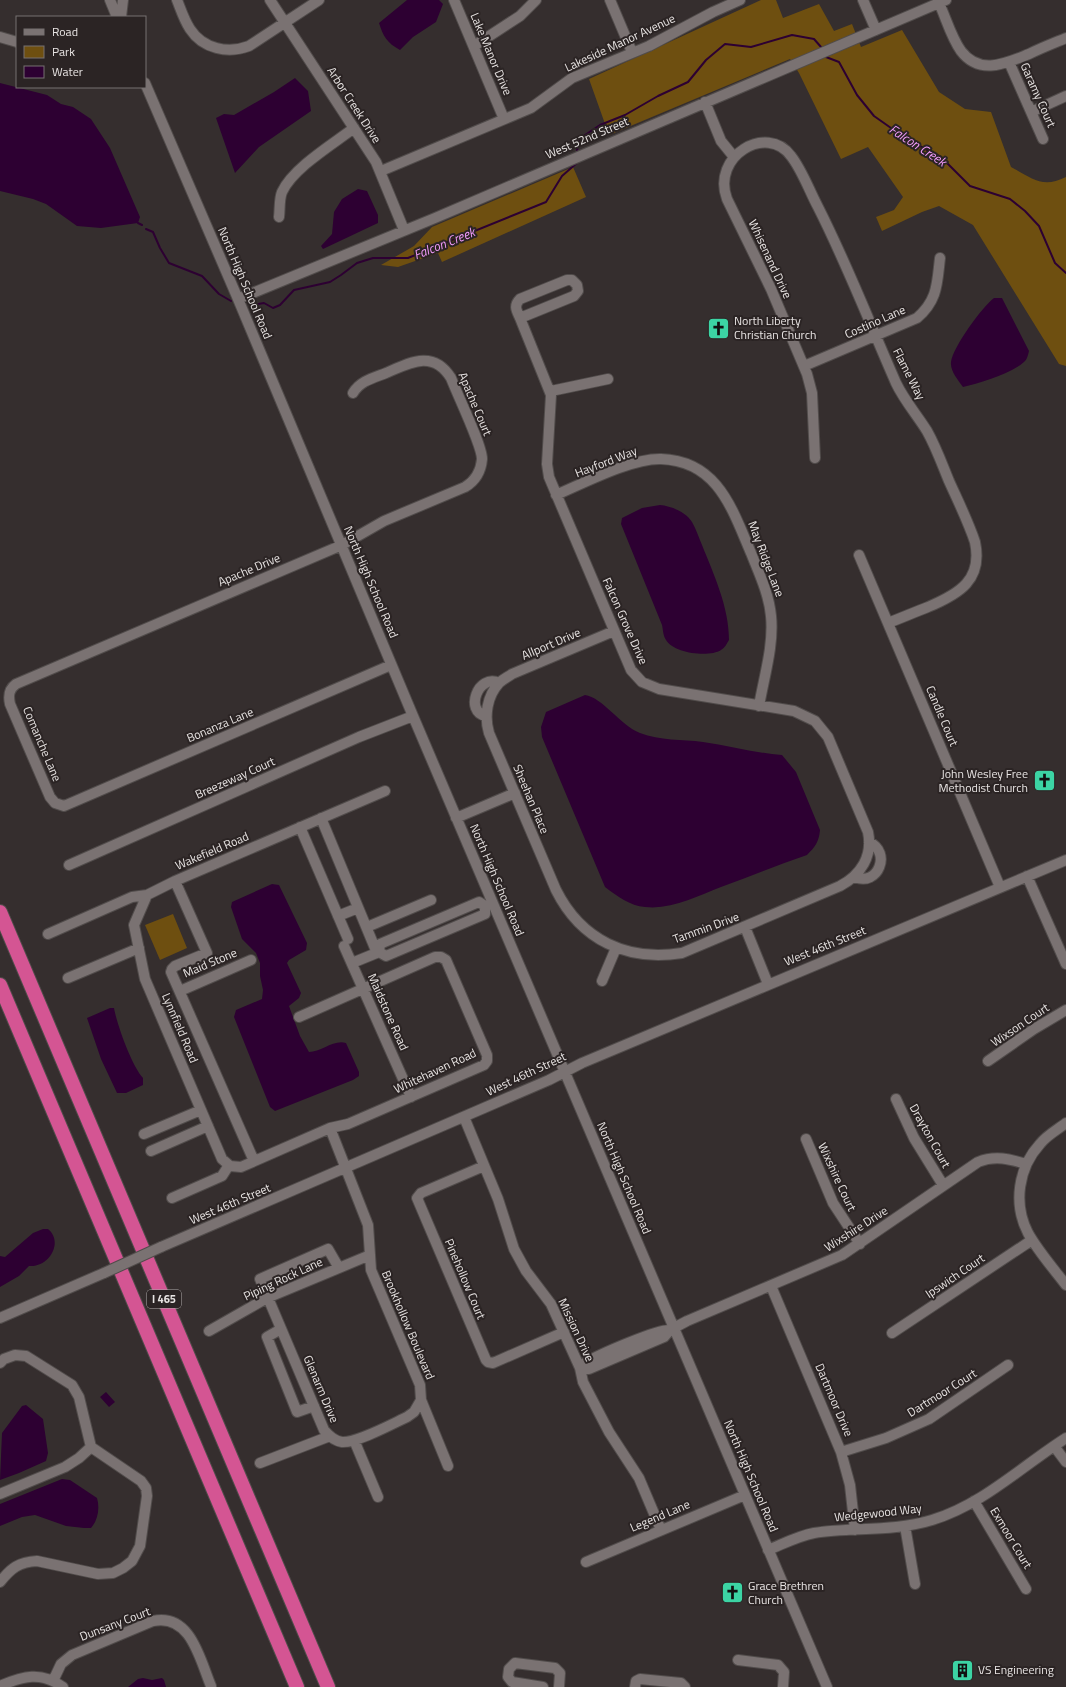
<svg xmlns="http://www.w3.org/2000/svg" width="1066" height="1687" viewBox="0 0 1066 1687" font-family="'Titillium Web',sans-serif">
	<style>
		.green { fill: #6e4f10 }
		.water { fill: #2d0032 }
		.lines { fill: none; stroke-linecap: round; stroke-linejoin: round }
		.stream { stroke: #2d0032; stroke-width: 2 }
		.minor-casing { stroke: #514c4b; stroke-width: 12 }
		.highway-casing { stroke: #514c4b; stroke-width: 16 }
		.minor { stroke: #7a7272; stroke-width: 10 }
		.highway { stroke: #d45593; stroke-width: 14 }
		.minor-bridge-casing { stroke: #514c4b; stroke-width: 12; stroke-linecap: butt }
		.minor-bridge { stroke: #7a7272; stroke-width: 10 }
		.labels { text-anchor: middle; stroke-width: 4; stroke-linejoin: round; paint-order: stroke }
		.shield { fill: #2b2424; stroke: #afaaaa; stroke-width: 1 }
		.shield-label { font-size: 11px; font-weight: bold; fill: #e8e4e3 }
		.street-label { font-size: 12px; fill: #e8e4e3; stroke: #2b2424 }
		.poi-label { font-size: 12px; fill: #e8e4e3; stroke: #2b2424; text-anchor: start }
		.water-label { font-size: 13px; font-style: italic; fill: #f29bfb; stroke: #2b2424 }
	</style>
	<rect width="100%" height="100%" fill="#352e2e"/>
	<path class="green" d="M 761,0 L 776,0 L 783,18 L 819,4 L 834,31 L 852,24 L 861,47 L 902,30 L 939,92 L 965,109 L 991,112 L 1011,167 C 1032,178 1042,189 1066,177 L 1066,366 L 1059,364 L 973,225 L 939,206 L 922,212 L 882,231 L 876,217 L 894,210 L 903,197 L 868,147 L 841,159 L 799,73 L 790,59 L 609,135 L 589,79 Z
		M 573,167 L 586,197 L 442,262 L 438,253 L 398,267 L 381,265 L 414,246 L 432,227 Z
		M 173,914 L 187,948 L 160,960 L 145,925 Z"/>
	<path class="water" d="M 407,0 L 439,0 L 443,4 L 436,22 L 413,37 L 400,50 C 387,43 383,36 379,23 Z
		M 295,78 L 308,91 L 311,111 L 259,147 L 235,173 L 216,118 L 224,114 L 234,115 L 274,92 Z
		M 0,83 L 47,95 L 61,104 L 73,107 L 91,119 L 110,148 L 140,217 L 138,223 L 101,228 L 77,226 L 46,204 L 33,199 L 0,191 Z
		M 358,189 L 367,191 L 378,215 L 378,223 L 323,249 L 321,246 L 332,234 L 334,212 L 342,199 Z
		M 994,298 L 1002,298 L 1029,351 C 1028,355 1027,360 1024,362 C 1011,374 980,383 963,387 C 958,380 950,371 951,362 C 953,347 982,307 994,298 Z
		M 660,505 C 671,506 686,512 692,522 C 696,529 699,538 702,545 C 714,575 729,607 729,640 C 727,643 725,648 721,650 C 709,658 673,653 666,640 C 663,636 663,629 662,625 L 621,524 L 622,518 L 642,508 Z
		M 585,695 C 602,697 620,725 640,733 C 660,741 682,739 703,742 C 730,746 756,753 782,755 L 796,772 L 820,830 C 819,842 815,847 807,855 C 778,865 750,876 721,887 C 697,896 672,910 645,907 C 630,906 617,896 605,887 L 542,737 L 541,727 L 546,712 Z
		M 272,884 L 279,885 L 307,943 L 306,950 L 289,960 L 287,963 L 301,993 L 299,998 L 289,1006 L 300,1036 L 309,1052 C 321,1052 334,1039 346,1043 L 359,1072 L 359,1076 L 353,1080 L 275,1111 L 270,1107 L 234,1017 L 236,1010 L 262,999 L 263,990 L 260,976 L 260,963 L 256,953 L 242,939 L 231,907 L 232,902 Z
		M 110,1008 L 114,1008 C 117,1025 132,1066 143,1078 L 143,1085 L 126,1093 L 117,1093 L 101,1059 L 87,1018 Z
		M 43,1229 L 48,1229 C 64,1242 49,1268 29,1266 L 19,1276 L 0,1287 L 0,1256 L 5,1257 L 33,1233 Z
		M 106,1392 L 115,1402 L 109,1407 L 100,1397 Z
		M 26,1405 L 43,1419 L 48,1453 L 46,1461 L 19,1473 L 0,1480 L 2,1433 L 22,1406 Z
		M 62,1479 L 70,1480 L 97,1498 C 100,1508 98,1520 91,1528 L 84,1528 L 66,1526 L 35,1515 L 22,1517 L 0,1526 L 0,1504 Z
		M 143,1678 L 152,1680 L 162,1678 L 164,1680 L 166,1687 L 128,1687 L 138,1679 Z"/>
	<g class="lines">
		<path class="stream" d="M 826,57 L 839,62 L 857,95 L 874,116 L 908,140 L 941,157 L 970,186 L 1010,199 L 1025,211 L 1039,226 L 1055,263 L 1066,273
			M 577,150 L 579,139 L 600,125 L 625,115 L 658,96 L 688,82 L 706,60 L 725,44 L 751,47 L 792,35 L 814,39 L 821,47
			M 138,223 L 142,225
			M 146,229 L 153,232 L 160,248 L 169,263 L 202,276 L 219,294 L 231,301
			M 250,303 L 253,305 L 264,303 L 273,308 L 280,305 L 294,290 L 330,282 L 341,275 L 357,263 L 373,258 L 408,258 L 546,202 L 562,176 L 578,162"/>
		<defs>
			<path id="minor" d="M 110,0 L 117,17
				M 177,0 C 181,10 184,20 190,29 C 203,49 228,54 249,46 L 319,0
				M 270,0 L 376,162 L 404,230
				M 454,0 L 504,119
				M 610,0 L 632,52
				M 863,0 L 876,30
				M 939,3 C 946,18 951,37 961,51 C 980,76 1006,63 1029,54 C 1041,48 1054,43 1066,38
				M 121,17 L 123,0
				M 0,37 L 17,42
				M 474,46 L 520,16 L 536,0
				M 1009,62 L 1043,139
				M 145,83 L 238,299 L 413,716 L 827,1687
				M 705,102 L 721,141 L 734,157
				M 1031,112 L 1066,96
				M 381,171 L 531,108 L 572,78 L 649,46 L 713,12 L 740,0
				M 279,217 C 280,210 279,199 282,192 C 293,168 333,144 354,128
				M 567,280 L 572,280 L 577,285 L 578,291 L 574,296 L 520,318 C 517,311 513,306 520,299 Z
				M 238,299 L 435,218 L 946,0
				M 520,318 L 551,395 L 547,464 L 549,477 L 631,670 L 642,682 L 659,689 L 794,711 L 815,721 L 828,737 L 868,832 C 873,856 861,875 840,886 L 682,953 C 627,962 581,940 556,890 L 489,733 C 484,716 487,696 499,683 C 503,679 508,677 512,674 L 614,631
				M 804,366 L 917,318 C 938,300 937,283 940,258
				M 551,391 L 608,379
				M 353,393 C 360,381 373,378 386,373 C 409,363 433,349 451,378 C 457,394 482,445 482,459 C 481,471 475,481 465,487 L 384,521 L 342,545 L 16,684 C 9,689 8,695 10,704 L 50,797 L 55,803 L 64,806 L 391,665
				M 815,458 L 812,393 L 807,374 L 771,289 L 727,199 C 711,156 767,123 791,156 C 802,170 809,190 818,207 C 847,264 870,324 896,383 C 904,400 917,415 927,431 C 936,447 942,464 949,481 C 958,501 968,521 975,542 C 983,580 959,594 928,607 C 915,612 901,618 888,623
				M 556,495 C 584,483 632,458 661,459 C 718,461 732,509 751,553 C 759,573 769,594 771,616 C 774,645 764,677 759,706
				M 859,555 L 1000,887
				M 486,716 C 464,712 478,673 499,683
				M 321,818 L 377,953
				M 456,818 L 515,793
				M 300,827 L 348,939
				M 69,865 L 359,737 L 413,716
				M 1027,876 L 1066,964
				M 855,877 C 878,887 892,852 869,842
				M 175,881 L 207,953 L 175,966 L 172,969 L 171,972 L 254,1161
				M 147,895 L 134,925 L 145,979 L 222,1159 L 230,1166 L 241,1167 L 330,1128 L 348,1124 L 484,1065 L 487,1061 L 487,1055 L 446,960 L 441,957 L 435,957 L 299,1017
				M 338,916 L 358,908
				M 367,927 L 431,900
				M 745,927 L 768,984
				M 48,934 L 132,897 L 147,895 L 175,881 L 385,791
				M 344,946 L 411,1097
				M 379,952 L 386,956 L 485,914 L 485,906
				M 379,952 L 380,944 L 479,902 L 485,906
				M 352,963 L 379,952
				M 68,978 L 139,948
				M 602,981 L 616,948
				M 180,991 L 251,960
				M 988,1061 L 1034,1029 L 1066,1010
				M 896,1099 L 914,1138 L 943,1185
				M 464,1117 L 498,1199 L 514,1249 L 526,1271 L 551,1304 L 580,1368 L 583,1382 L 609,1432 L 639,1478 L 661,1530
				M 1066,1123 C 1057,1130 1047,1135 1040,1144 C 1018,1168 1013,1204 1028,1233 C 1038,1251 1053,1268 1066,1285
				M 330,1128 L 368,1225 L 371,1270 L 420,1385 L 421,1400 L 448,1466
				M 144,1134 L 201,1110
				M 806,1139 L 833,1203 L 860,1244
				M 151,1151 L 208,1126
				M 484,1166 L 421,1193 L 417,1198 L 486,1360 L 488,1362 L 493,1363 L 564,1332
				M 172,1198 L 222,1176 L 229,1165
				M 161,1247 L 549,1080 L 582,1063 L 1066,860
				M 339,1268 L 328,1249 L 260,1279 L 324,1430 C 329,1436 335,1441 342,1442 C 357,1443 392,1424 407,1417 L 414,1412 L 421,1400
				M 771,1286 L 841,1452 L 850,1485 L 855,1530
				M 0,1318 L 104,1273
				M 281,1329 L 267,1337 L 297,1412 L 314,1406
				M 209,1331 L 267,1298 L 370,1255
				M 892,1333 L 1032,1240
				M 0,1363 L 4,1359 L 15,1355 L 26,1356 L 72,1385 L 79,1397 L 91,1447
				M 580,1368 L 589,1369 L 664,1337 L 670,1330 L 687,1321 L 842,1255 L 978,1162 C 995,1155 1010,1159 1026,1164
				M 580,1368 C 582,1366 584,1363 587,1362 C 600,1354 658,1329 670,1330
				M 354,1440 L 378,1497
				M 1054,1446 L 1066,1462
				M 841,1452 L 886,1438 L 929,1419 L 1008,1365
				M 260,1463 L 330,1436
				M 0,1494 L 65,1467 L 79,1458 L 91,1447
				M 974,1501 L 1026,1589
				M 905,1526 L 915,1584
				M 768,1550 C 783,1544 798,1536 814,1533 C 853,1527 893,1532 932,1520 C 982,1505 1022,1466 1066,1438
				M 586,1562 L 745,1495
				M 0,1582 C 11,1568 19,1562 37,1561 L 98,1574 L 113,1573 L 123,1568 L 132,1561 L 140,1546 L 147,1496 L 146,1488 L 141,1481 L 91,1447
				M 738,1660 L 778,1665 L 784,1672 L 783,1687
				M 53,1681 L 61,1664 L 72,1655 L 153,1621 C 191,1613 200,1660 211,1686
				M 0,1686 C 23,1676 41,1671 63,1687
				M 543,1687 L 512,1682 L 508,1677 L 509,1669 L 515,1663 L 555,1668 L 560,1673 L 559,1687
				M 635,1687 L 636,1681 L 640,1679 L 681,1683 L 685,1687"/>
			<path id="highway" d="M 0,912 L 328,1687
				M 0,985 L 297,1687"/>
		</defs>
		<use href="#minor" class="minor-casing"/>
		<use href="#highway" class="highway-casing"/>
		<use href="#minor" class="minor"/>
		<use href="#highway" class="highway"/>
		<defs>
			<path id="minor-bridge" d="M 104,1273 L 161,1247"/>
		</defs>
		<use href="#minor-bridge" class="minor-bridge-casing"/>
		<use href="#minor-bridge" class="minor-bridge"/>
	</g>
	<defs>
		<symbol id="church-square" viewBox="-11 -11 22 22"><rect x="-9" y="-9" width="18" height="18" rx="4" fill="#3cd4a4" stroke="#2b2424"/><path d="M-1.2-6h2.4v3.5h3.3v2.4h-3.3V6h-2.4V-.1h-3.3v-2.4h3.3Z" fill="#111"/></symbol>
		<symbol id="building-square" viewBox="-11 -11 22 22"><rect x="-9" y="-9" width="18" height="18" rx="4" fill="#3cd4a4" stroke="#2b2424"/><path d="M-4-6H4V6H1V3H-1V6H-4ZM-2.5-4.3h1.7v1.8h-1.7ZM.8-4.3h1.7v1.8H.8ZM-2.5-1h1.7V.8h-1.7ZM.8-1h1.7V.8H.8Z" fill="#111"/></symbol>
	</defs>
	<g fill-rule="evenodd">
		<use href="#church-square" x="706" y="316" width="25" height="25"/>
		<use href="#church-square" x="1032" y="768" width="25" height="25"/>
		<use href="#church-square" x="720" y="1580" width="25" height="25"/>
		<use href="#building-square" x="950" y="1658" width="25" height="25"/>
	</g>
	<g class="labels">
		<rect class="shield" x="147" y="1290" width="34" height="18" rx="3"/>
		<g class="shield-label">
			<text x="164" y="1303">I 465</text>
		</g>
		<g class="street-label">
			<text transform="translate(620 43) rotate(-25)" y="4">Lakeside Manor Avenue</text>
			<text transform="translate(491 54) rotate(67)" y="4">Lake Manor Drive</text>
			<text transform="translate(1038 95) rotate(66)" y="4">Garamy Court</text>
			<text transform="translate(354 105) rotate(57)" y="4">Arbor Creek Drive</text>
			<text transform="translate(587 138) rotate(-23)" y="4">West 52nd Street</text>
			<text transform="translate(770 259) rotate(65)" y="4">Whisenand Drive</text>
			<text transform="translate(245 283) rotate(67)" y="4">North High School Road</text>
			<text transform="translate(875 322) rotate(-24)" y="4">Costino Lane</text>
			<text transform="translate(909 374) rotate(63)" y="4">Flame Way</text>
			<text transform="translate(475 404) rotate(67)" y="4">Apache Court</text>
			<text transform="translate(606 462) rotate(-21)" y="4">Hayford Way</text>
			<text transform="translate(766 559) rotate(69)" y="4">May Ridge Lane</text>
			<text transform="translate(249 570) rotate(-23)" y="4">Apache Drive</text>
			<text transform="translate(371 582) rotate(67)" y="4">North High School Road</text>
			<text transform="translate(625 621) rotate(66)" y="4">Falcon Grove Drive</text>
			<text transform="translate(551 644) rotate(-23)" y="4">Allport Drive</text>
			<text transform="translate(942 716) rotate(67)" y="4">Candle Court</text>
			<text transform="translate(220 725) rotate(-23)" y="4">Bonanza Lane</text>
			<text transform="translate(42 744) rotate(67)" y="4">Comanche Lane</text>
			<text transform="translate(235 778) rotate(-24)" y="4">Breezeway Court</text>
			<text transform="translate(531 799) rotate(67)" y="4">Sheehan Place</text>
			<text transform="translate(212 851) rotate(-23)" y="4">Wakefield Road</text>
			<text transform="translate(497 880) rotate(67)" y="4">North High School Road</text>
			<text transform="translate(706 928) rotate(-20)" y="4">Tammin Drive</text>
			<text transform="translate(825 946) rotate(-22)" y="4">West 46th Street</text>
			<text transform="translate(210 963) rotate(-23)" y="4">Maid Stone</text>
			<text transform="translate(388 1012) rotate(66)" y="4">Maidstone Road</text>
			<text transform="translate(1020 1025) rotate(-34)" y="4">Wixson Court</text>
			<text transform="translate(180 1028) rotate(67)" y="4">Lynnfield Road</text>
			<text transform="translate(435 1071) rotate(-25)" y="4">Whitehaven Road</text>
			<text transform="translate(526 1074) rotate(-25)" y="4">West 46th Street</text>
			<text transform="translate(930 1136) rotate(61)" y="4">Drayton Court</text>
			<text transform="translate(837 1177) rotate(65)" y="4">Wixshire Court</text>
			<text transform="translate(624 1178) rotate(67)" y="4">North High School Road</text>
			<text transform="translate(230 1204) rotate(-23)" y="4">West 46th Street</text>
			<text transform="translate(856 1229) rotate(-33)" y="4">Wixshire Drive</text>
			<text transform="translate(955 1276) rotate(-34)" y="4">Ipswich Court</text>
			<text transform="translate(283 1279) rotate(-25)" y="4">Piping Rock Lane</text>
			<text transform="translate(465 1279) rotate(67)" y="4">Pinehollow Court</text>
			<text transform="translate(408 1325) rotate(67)" y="4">Brookhollow Boulevard</text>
			<text transform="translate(576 1330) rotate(65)" y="4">Mission Drive</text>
			<text transform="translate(321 1389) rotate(67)" y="4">Glenarm Drive</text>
			<text transform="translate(942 1393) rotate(-32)" y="4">Dartmoor Court</text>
			<text transform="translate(834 1400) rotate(67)" y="4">Dartmoor Drive</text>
			<text transform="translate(751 1476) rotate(67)" y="4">North High School Road</text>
			<text transform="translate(878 1513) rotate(-6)" y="4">Wedgewood Way</text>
			<text transform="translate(660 1516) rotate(-23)" y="4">Legend Lane</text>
			<text transform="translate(1011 1538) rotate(59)" y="4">Exmoor Court</text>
			<text transform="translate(115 1624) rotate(-21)" y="4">Dunsany Court</text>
		</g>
		<g class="poi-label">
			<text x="734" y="325">North Liberty<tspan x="734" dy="14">Christian Church</tspan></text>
			<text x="1028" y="778" text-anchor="end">John Wesley Free<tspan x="1028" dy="14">Methodist Church</tspan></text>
			<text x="748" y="1590">Grace Brethren<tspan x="748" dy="14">Church</tspan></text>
			<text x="978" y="1674">VS Engineering</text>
		</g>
		<g class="water-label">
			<text transform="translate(918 145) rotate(33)" y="5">Falcon Creek</text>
			<text transform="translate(444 243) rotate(-22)" y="5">Falcon Creek</text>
		</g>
	</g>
	<rect x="16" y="16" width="130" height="72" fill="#2b2424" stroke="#777170"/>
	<rect x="24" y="29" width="20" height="6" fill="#7a7272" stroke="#777170"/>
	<text x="52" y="36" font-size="12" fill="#e8e4e3">Road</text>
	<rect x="24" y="46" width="20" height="12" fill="#6e4f10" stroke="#777170"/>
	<text x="52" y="56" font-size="12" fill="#e8e4e3">Park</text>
	<rect x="24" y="66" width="20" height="12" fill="#2d0032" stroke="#777170"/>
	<text x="52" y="76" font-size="12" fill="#e8e4e3">Water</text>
</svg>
